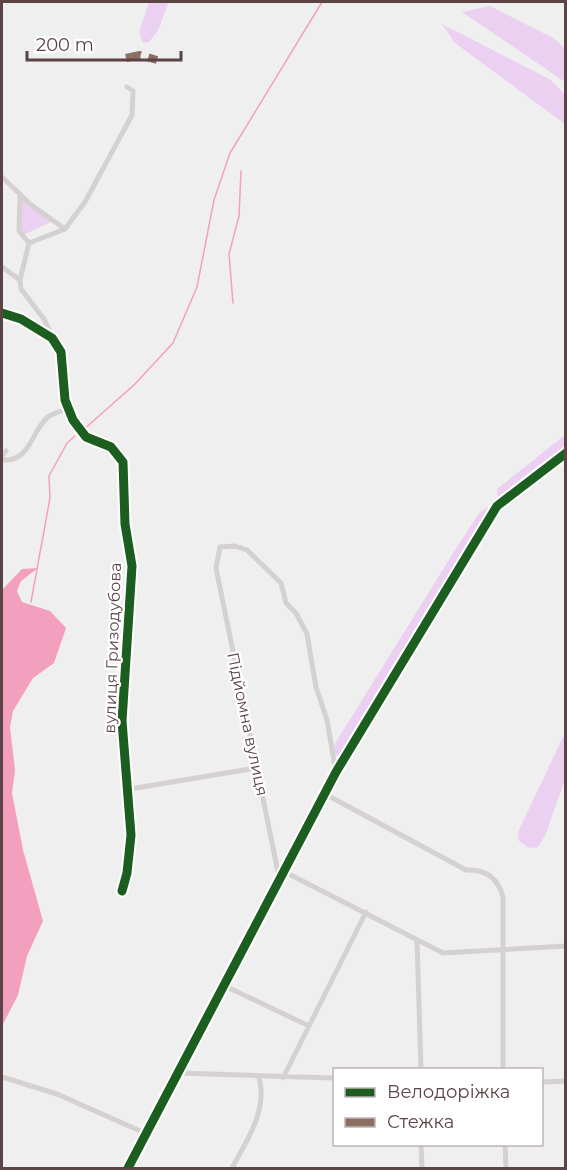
<svg xmlns="http://www.w3.org/2000/svg" width="567" height="1170" viewBox="0 0 567 1170" font-family="Montserrat,sans-serif">
	<style>
		.green { fill: #ebd0f1 }
		.water { fill: #f3a0be }
		.lines { fill: none; stroke-linecap: round; stroke-linejoin: round }
		.stream { stroke: #f3a0be; stroke-width: 1.5 }
		.street { stroke: #d6d1d1; stroke-width: 5 }
		.quiet { stroke: #8d6e63; stroke-width: 8; stroke-dasharray: 15 8; stroke-linecap: butt }
		.cycleway-casing { stroke: #fff; stroke-width: 13 }
		.cycleway { stroke: #1b5e20; stroke-width: 9 }
		.labels { text-anchor: middle; stroke-width: 4.5; stroke-linejoin: round; paint-order: stroke }
		.street-label { font-size: 16px; fill: #5c4346; stroke: #fff }
	</style>
	<rect width="100%" height="100%" fill="#eeefee"/>
	<path class="green" d="M 149,2 L 169,2 L 158,30 L 149,42 L 143,43 L 139,32 Z
		M 490,6 L 553,38 L 565,48 L 565,82 L 462,12 Z
		M 442,24 L 551,80 L 565,95 L 565,124 L 455,43 Z
		M 20,194 L 53,221 L 23,235 L 19,231 Z
		M 565,435 L 565,450 L 498,501 L 497,489 Z
		M 488,507 L 491,509 L 489,516 L 350,743 L 342,754 L 337,756 L 333,749 L 336,742 L 455,550 L 480,512 Z
		M 563,737 L 565,737 L 565,779 L 545,836 L 538,847 L 529,848 L 519,841 L 518,832 Z"/>
	<path class="water" d="M 38,568 L 21,581 L 17,591 L 22,602 L 50,611 L 66,628 L 54,663 L 33,678 L 13,711 L 10,727 L 15,770 L 12,793 L 23,850 L 43,921 L 27,956 L 18,995 L 2,1026 L 2,590 L 22,569 Z"/>
	<g class="lines">
		<path class="stream" d="M 233,303 L 229,254 L 239,216 L 241,171
			M 82,431 L 135,384 L 173,343 L 197,287 L 214,200 L 230,153 L 322,2
			M 31,602 L 50,498 L 49,476 L 67,443 L 75,436"/>
		<path class="street" d="M 2,177 L 30,204 L 65,229 L 85,202 L 132,115 L 133,91 L 127,87
			M 20,194 L 19,231 L 29,243 L 20,280 L 21,289 L 44,319 L 52,336
			M 29,243 L 65,229
			M 2,267 L 20,280
			M 2,313 L 21,319 L 52,338 L 61,352 L 65,400 L 73,420 L 86,437 L 111,447 L 123,462 L 125,524 L 132,566 L 122,721 L 131,835 L 127,873 L 122,891
			M 2,456 L 6,451
			M 2,460 C 32,462 30,431 49,416 C 54,413 62,411 67,409
			M 130,789 L 256,768
			M 325,794 L 466,870 C 485,869 498,878 503,897 L 503,1070
			M 283,871 L 443,953 L 566,946
			M 279,877 L 216,568 L 220,547 L 235,546 L 247,550 L 281,583 L 286,603 L 296,613 L 307,634 L 316,687 L 327,720 L 336,772
			M 417,940 L 421,1070
			M 225,986 L 309,1026
			M 179,1073 L 334,1078
			M 2,1077 L 57,1094 L 147,1134
			M 283,1078 L 366,912
			M 542,1082 L 566,1081
			M 421,1144 L 422,1168
			M 505,1144 L 506,1168
			M 128,1168 L 336,772 L 497,506 L 566,453
			M 232,1168 C 247,1140 268,1110 259,1077"/>
		<path class="quiet" d="M 126,58 L 140,55 L 157,60"/>
		<defs>
			<path id="cycleway" d="M 2,313 L 21,319 L 52,338 L 61,352 L 65,400 L 73,420 L 86,437 L 111,447 L 123,462 L 125,524 L 132,566 L 122,721 L 131,835 L 127,873 L 122,891
				M 128,1168 L 336,772 L 497,506 L 566,453"/>
		</defs>
		<use href="#cycleway" class="cycleway-casing"/>
		<use href="#cycleway" class="cycleway"/>
	</g>
	<g class="labels">
		<g class="street-label">
			<text transform="translate(112 648) rotate(-88)" y="6">вулиця Гризодубова</text>
			<text transform="translate(248 724) rotate(78)" y="6">Підйомна вулиця</text>
		</g>
	</g>
	<rect width="567" height="1170" fill="none" stroke="#5c4346" stroke-width="6"/>
	<rect x="333" y="1068" width="210" height="78" fill="#ffffff" stroke="#beb4b5" stroke-width="1.5"/>
	<rect x="345" y="1088" width="30" height="9" fill="#1b5e20" stroke="#beb4b5" stroke-width="1.5"/>
	<text x="387" y="1098" font-size="18" fill="#5c4346">Велодоріжка</text>
	<rect x="345" y="1118" width="30" height="9" fill="#8d6e63" stroke="#beb4b5" stroke-width="1.5"/>
	<text x="387" y="1128" font-size="18" fill="#5c4346">Стежка</text>
	<path d="M27 51v9h154v-9" fill="none" stroke="#5c4346" stroke-width="3"/>
	<text x="36" y="51" font-size="18" fill="#5c4346" stroke="#ffffff" stroke-width="4.5" paint-order="stroke">200 m</text>
</svg>
